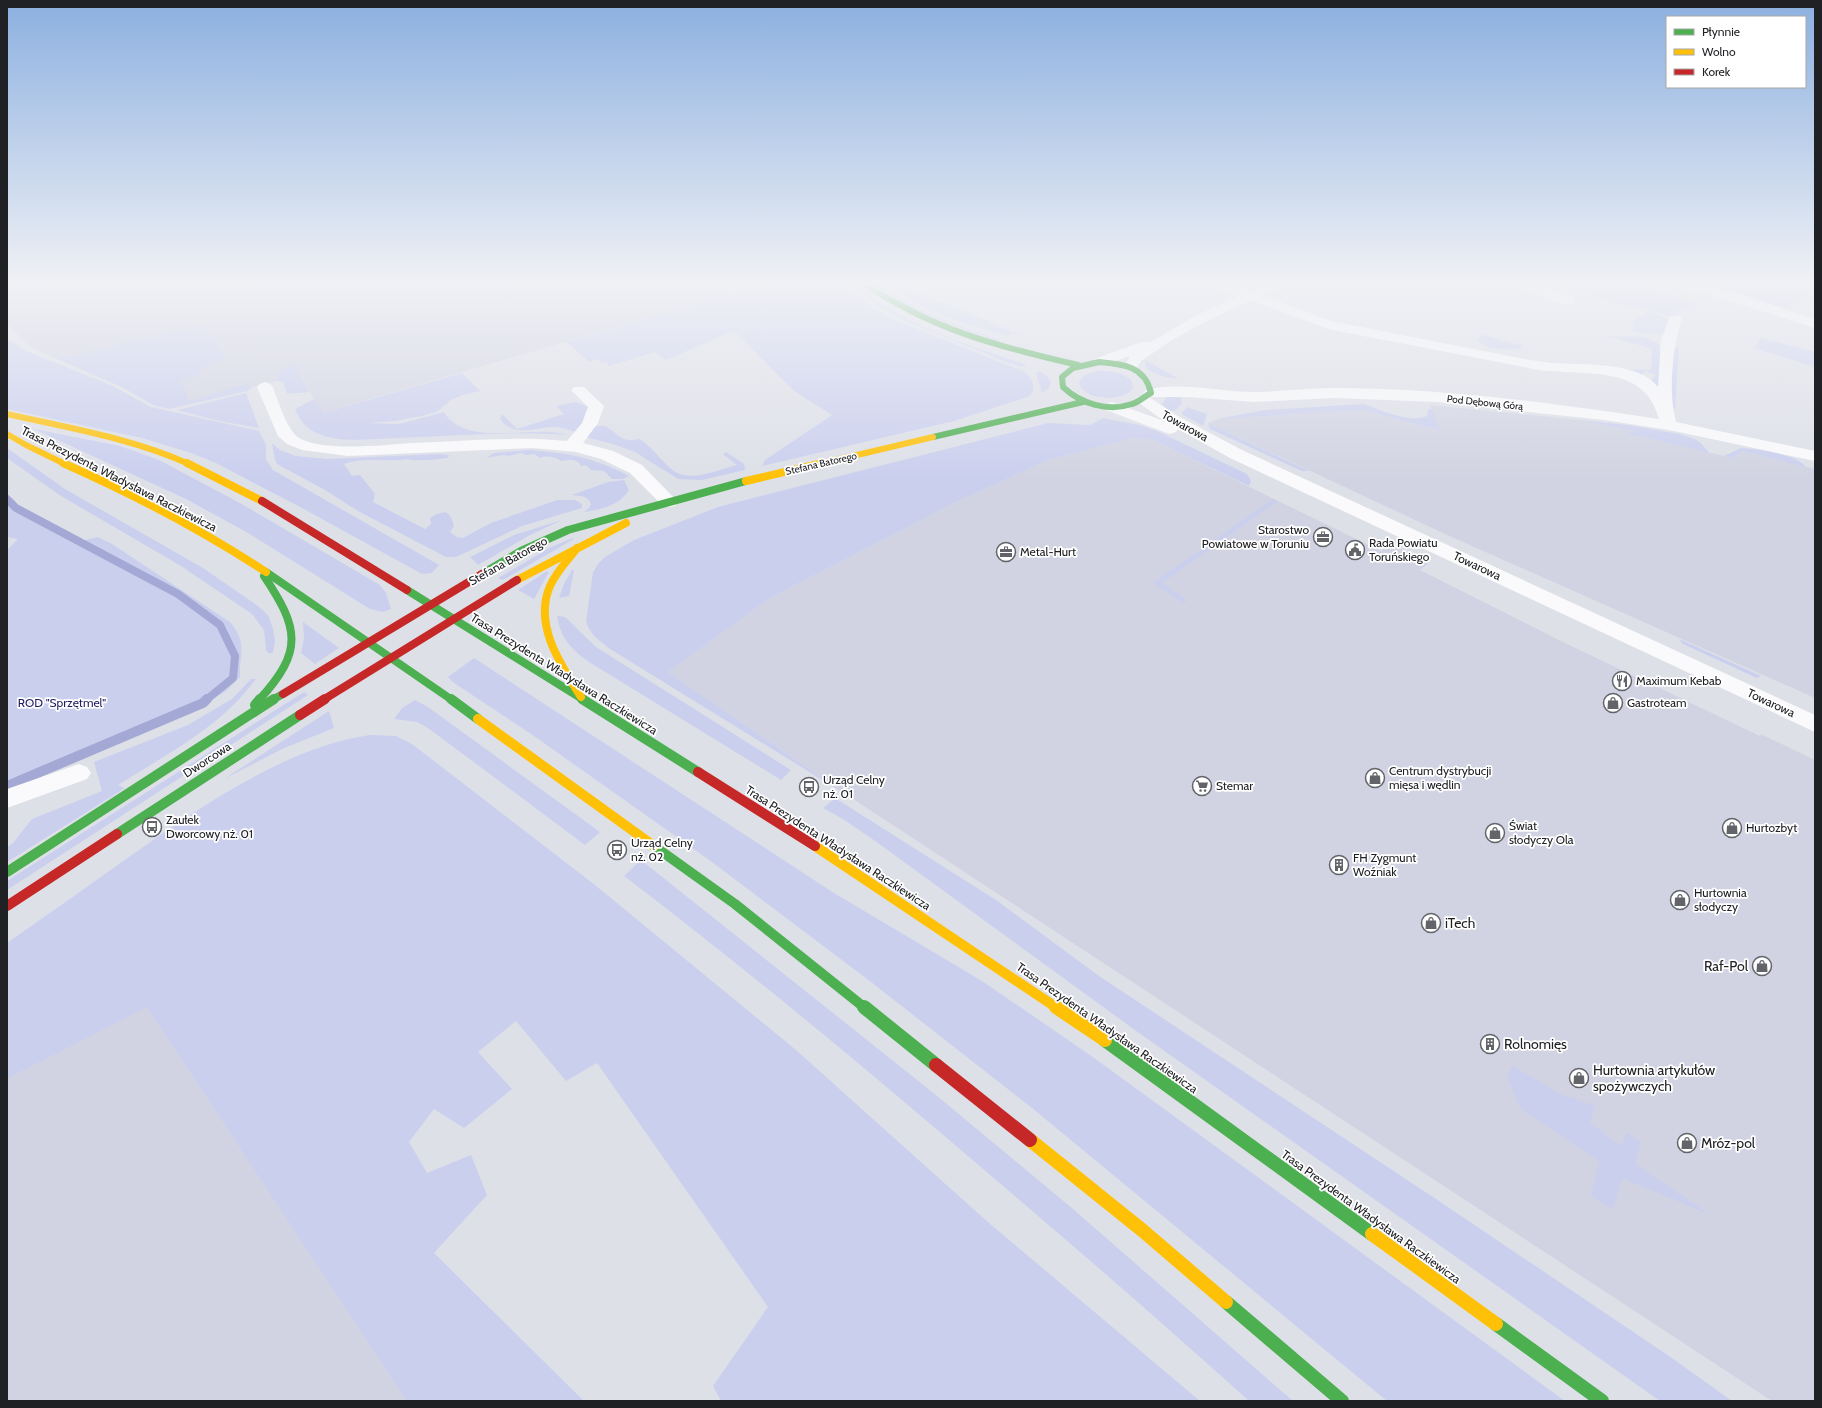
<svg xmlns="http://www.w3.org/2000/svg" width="1822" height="1408" viewBox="0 0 1822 1408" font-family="Cabin,sans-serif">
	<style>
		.built { fill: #d1d3e2 }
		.green { fill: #cacfee }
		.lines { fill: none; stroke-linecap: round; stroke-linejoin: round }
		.stream-far1 { stroke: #a3a9d4; stroke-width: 8 }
		.stream { stroke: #a3a9d4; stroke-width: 10 }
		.street { fill: #fafafc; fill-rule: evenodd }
		.fast-far3 { stroke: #4caf50; stroke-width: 6 }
		.fast-far2 { stroke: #4caf50; stroke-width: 8 }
		.fast-far1 { stroke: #4caf50; stroke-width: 10 }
		.fast { stroke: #4caf50; stroke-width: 14 }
		.slow-far3 { stroke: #ffc107; stroke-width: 6 }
		.slow-far2 { stroke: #ffc107; stroke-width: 8 }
		.slow-far1 { stroke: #ffc107; stroke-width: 10 }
		.slow { stroke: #ffc107; stroke-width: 14 }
		.jam-far2 { stroke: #c62828; stroke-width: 8 }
		.jam-far1 { stroke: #c62828; stroke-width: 10 }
		.jam { stroke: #c62828; stroke-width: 14 }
		.labels { text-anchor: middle; stroke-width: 3.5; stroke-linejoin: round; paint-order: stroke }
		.far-street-label { font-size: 10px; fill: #202125; stroke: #fff }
		.street-label { font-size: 12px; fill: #202125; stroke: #fff }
		.poi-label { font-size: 12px; fill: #202125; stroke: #fff; text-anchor: start }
		.park-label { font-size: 12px; fill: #1f1c60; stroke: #fff }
		.near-poi-label { font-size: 14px; fill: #202125; stroke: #fff; text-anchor: start }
	</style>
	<rect width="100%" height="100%" fill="#dee0e8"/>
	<path class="built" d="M 37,282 L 784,282 L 678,309 L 322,413 L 301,375 L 169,408 L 32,348 L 7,324 L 7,296 L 38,289 Z
		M 1430,405 L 1581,420 L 1633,431 L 1627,435 L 1644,437 L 1732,458 L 1743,451 L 1815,469 L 1815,698 L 1445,534 L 1208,423 L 1218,419 L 1363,410 L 1439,431 Z
		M 1133,438 L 1153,440 L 1381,551 L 1390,544 L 1429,563 L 1420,570 L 1565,643 L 1760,736 L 1761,734 L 1815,760 L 1815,1401 L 1772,1401 L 850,797 L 668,672 L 770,598 L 958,501 L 1048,460 Z
		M 147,1006 L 407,1401 L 7,1401 L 7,1079 Z"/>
	<path class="green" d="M 7,282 L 41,282 L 37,282 L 38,289 L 7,296 Z
		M 784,282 L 838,282 L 873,308 L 896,321 L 1023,371 C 1032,377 1037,387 1030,396 L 954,421 L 762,466 L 765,460 L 832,415 L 794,391 L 734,331 L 666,360 L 655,352 L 609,366 L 606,362 L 602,363 L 597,359 L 589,362 L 567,342 L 678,309 Z
		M 848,282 L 853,282 C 901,326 966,344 1027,365 L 1020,367 L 998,359 L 904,320 L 883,309 Z
		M 871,282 C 875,282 899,298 905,302 C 936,318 968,329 1000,340 L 997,341 C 953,325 907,312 871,282 Z
		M 886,282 L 893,282 L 1025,337 L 1011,333 L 1008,336 C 966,324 919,312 886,282 Z
		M 1551,282 L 1630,282 L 1697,303 L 1672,316 L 1652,312 L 1669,320 L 1668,331 C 1657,336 1645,333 1633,331 L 1633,321 L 1649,311 L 1615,303 Z
		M 1729,282 L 1790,282 L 1815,290 L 1790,305 L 1792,306 L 1788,310 L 1730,291 L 1722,286 Z
		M 202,325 L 228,359 L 204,366 L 199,375 L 181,380 L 189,401 C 210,397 228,386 248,384 L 252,387 L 248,391 L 169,409 L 153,405 L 120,386 L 58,359 Z
		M 1485,334 L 1489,336 L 1523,346 L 1520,349 C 1507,349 1486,351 1477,339 Z
		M 1608,336 L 1644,337 L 1659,344 L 1664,388 L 1660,390 L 1650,381 L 1656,375 L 1645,371 L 1640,377 L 1624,370 L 1651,370 L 1652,349 Z
		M 7,338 L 26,351 L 113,386 L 151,407 L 259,431 L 266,445 L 266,460 L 273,470 L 439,565 L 432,573 L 422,574 L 302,508 L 216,463 L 191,453 L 142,438 L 7,409 Z
		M 1760,338 L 1815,352 L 1815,367 L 1755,348 Z
		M 1679,347 L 1675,410 L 1670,401 L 1674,348 Z
		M 1145,360 L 1176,377 L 1177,379 C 1166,377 1154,376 1146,367 Z
		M 294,365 L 310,392 L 287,394 L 283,382 L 276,381 L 281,371 Z
		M 1040,371 L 1048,377 L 1051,382 L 1049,388 L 1042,393 L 1036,373 Z
		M 1096,371 C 1109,370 1123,372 1132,381 L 1133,388 C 1123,403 1083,401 1079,382 L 1085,375 Z
		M 462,373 L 480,391 L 463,395 L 451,400 L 438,411 L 422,416 L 395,421 L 369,423 L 399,424 L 444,412 C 462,444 521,430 551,432 C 558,433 564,434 570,435 C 513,431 455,436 399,438 C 373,438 343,444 319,434 C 308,430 299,420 295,409 L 314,399 L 323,413 Z
		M 246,393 L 259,428 L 219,421 L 177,410 Z
		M 1172,396 L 1180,396 L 1182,403 L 1176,410 L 1170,412 L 1162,404 L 1166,398 Z
		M 575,402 L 587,406 L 590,410 L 589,416 L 576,432 C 569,430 562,427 555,427 C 535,427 514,438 500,419 L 502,414 L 517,429 L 564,414 L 556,406 Z
		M 1364,404 C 1382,410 1409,424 1427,416 L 1428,409 L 1432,409 L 1440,431 L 1363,410 L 1218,419 L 1265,410 Z
		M 1187,407 L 1207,414 L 1203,426 L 1183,415 L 1182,413 Z
		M 1103,418 L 1139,425 L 1157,431 L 1247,474 L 1251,481 L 1249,486 L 1153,440 L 1133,438 L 1048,460 L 958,501 L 770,598 L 668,672 L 850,797 L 610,649 C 600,641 589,634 586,621 L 593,572 L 598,564 L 605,557 L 634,540 L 718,507 L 1048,423 L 1090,425 Z
		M 1581,420 L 1628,425 L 1679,434 L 1695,439 L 1702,444 L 1709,453 L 1644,437 L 1626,435 L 1633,431 Z
		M 1208,423 L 1309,471 L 1302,471 L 1210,429 Z
		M 597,426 L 605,426 C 621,435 620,443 640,439 C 653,448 662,462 674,471 C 690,483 720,469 737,465 L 723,454 L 726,452 L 744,464 L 745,470 L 702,480 L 678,479 L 635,452 L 613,444 L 589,438 L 587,436 L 592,428 Z
		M 34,429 L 120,446 L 159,460 L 240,503 L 380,585 L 386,593 L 391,609 L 383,612 L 370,609 L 248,533 L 186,499 Z
		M 272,443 L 280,450 L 296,456 L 327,459 L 439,454 L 449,455 L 448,458 C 438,459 415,462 407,459 C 387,463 364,456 344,464 L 352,476 L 360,475 L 375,494 L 373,502 L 425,529 L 431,524 L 430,518 L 437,514 L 446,512 L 451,517 L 454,526 L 450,532 L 457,537 L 463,538 L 491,523 L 557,500 L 575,500 L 582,504 L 582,508 L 522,526 L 456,557 L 446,557 L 358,511 L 325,490 L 277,464 L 275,460 Z
		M 7,448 L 65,489 L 203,568 L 258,606 L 268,615 L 273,629 L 275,641 L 273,653 L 268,653 L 266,650 L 264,630 L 252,614 L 181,566 L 61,496 L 7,458 Z
		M 1741,448 C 1758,449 1796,454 1806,467 L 1743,451 L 1732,458 L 1724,456 Z
		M 528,450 C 570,453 592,457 629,476 L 623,479 L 612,479 L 604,471 L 591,470 L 586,465 L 581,466 C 578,458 568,460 561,461 C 556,457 545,455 540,458 L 534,454 L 526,455 L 521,453 L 509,456 L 503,455 L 486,458 L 494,453 Z
		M 624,480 L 629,490 C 619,506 602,509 584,512 L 589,508 L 591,504 C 588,495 580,496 572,495 L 608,482 Z
		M 7,499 L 16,508 L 76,542 L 98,537 L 112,544 L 230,622 C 248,643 239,654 240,677 L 226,691 L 210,701 L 7,784 L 7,550 L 18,539 L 7,537 Z
		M 1273,499 L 1278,501 L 1162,583 L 1187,600 L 1184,603 L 1153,583 Z
		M 562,520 L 530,535 L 478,565 L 470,557 L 514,535 Z
		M 573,538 L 574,539 L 503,580 L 498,578 L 551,547 Z
		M 572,570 L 574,570 L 569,596 L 559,598 L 564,584 Z
		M 547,571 L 549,572 L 534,599 L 518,590 Z
		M 557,616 L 565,617 L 596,647 L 791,770 L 781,780 L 589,662 C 571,649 561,639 557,616 Z
		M 303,622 L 339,648 L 315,664 L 301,653 L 304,639 Z
		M 1679,639 L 1761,676 L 1757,678 L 1683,644 Z
		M 474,658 L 834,893 L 982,981 L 1090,1055 L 1565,1401 L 1387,1401 L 1032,1108 L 871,982 L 712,862 L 534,736 L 454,683 L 448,677 Z
		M 251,679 L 256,679 C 221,727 167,754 118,785 L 125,788 L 7,862 L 7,847 L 13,843 L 32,819 L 102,791 L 94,762 L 188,725 L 232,699 Z
		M 304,692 L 308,695 L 7,890 L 7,881 Z
		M 415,700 L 428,707 L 600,832 L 585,845 L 428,728 L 417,722 L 394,719 L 402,708 Z
		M 329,711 L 334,728 L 282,749 L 224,779 Z
		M 370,735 L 396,736 L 412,744 L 595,885 L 796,1050 L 989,1223 L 1200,1401 L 721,1401 L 713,1386 L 768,1307 L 597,1063 L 566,1081 L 516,1021 L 478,1052 L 512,1089 L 464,1128 L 434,1109 L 409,1142 L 427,1173 L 471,1155 L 487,1195 L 434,1253 L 584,1401 L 407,1401 L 147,1007 L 7,1079 L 7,943 C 47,915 87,887 126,859 C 196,810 285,747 370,735 Z
		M 835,798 L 996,900 L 1099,976 L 1433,1197 L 1672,1358 L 1732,1401 L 1660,1401 L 1139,1033 L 878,843 L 843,819 L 823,808 Z
		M 641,860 L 936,1095 L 1073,1209 L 1293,1401 L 1249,1401 C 1164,1324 1077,1249 989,1174 C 870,1072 749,971 624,876 Z
		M 1513,1066 L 1558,1093 L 1595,1106 L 1590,1123 L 1621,1146 L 1627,1133 L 1641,1142 L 1635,1164 L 1711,1215 L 1622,1178 L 1613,1210 L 1591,1195 L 1599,1161 L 1520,1108 L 1507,1077 Z"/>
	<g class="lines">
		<path class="stream-far1" d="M 7,499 L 16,508 L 178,594 L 220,625 L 235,656 L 233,678 L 206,700"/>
		<path class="stream" d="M 7,786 L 203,703 L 207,699"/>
		<path class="street" d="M 1208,282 L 1225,282 L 1250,291 L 1270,282 L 1286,282 L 1285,285 L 1262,295 L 1331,321 L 1524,359 C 1533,360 1542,362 1552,363 C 1580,365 1639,361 1658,387 L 1661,340 L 1670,316 L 1680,316 L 1682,319 C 1672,349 1668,392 1676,422 L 1815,451 L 1815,461 L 1669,430 L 1604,420 L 1437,402 L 1333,398 L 1254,402 L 1188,397 L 1149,397 L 1176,415 L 1242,450 L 1815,715 L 1815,732 L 1230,458 L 1178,429 L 1176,432 L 1170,434 L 1164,432 L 1106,410 L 1104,407 L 1106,404 L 1112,402 L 1164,421 L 1135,400 L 1138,397 L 1145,396 L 1143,393 L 1146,390 C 1181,381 1219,392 1254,392 C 1281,392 1307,388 1333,388 C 1441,388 1553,403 1659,419 C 1646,367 1593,375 1551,371 C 1542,371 1533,369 1524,367 L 1328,329 L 1251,300 L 1205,322 L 1172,340 L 1141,361 L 1136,370 L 1126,370 L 1124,367 L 1130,356 L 1104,365 L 1094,365 L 1092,362 L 1094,359 L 1142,342 L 1151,342 L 1195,316 L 1239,296 L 1209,285 Z
			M 1512,282 L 1529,282 L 1573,298 L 1575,301 L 1573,304 L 1563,304 L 1513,285 Z
			M 1667,282 C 1717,282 1767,304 1815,319 L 1815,328 L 1715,296 L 1668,285 Z
			M 265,382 L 270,384 L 273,387 C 278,401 287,430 299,438 C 323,452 383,445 411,443 C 463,441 515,436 567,441 L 582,423 L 588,407 L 571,390 L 574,387 L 584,387 L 604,406 L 598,423 L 583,443 L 613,451 L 642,465 L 678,502 L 675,506 L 669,507 L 663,506 L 630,473 L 601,459 L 576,452 L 533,448 L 348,456 L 302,450 L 287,444 L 278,436 L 257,387 L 260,384 Z
			M 79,764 L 87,767 L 91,773 L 87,779 L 7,808 L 7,789 Z"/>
		<path class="fast-far3" d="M 862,282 C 930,329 999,347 1078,365
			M 1099,362 C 1123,364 1145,366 1151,393 C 1145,396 1139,402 1132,404 C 1108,412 1081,404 1063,387 L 1062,377 L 1073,368 Z
			M 933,437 L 1083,402"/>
		<path class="fast-far2" d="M 266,572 L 452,700
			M 482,574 L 521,551 L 568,530 L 746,481
			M 407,590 L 584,700
			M 259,700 C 304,651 299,628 264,576
			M 272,700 L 283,694"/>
		<path class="fast-far1" d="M 451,699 L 478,719
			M 582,699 L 698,772
			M 255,705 L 260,699
			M 117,834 L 300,715
			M 654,846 L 735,904 L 865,1008
			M 7,872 L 274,699"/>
		<path class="fast" d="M 864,1007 L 936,1065
			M 1105,1040 L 1372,1234
			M 1226,1302 L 1342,1401
			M 1496,1324 L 1602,1401"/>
		<path class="slow-far3" d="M 7,414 C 69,428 131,438 189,464
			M 7,434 L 26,445 L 65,464
			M 819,464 L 933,437"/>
		<path class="slow-far2" d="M 63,463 C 133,494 202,530 266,572
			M 187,463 L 262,501
			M 746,481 L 823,463
			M 577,548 C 568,560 556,572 550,586 C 533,625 561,665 581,697
			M 517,580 L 626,523"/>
		<path class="slow-far1" d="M 478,719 L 654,846
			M 815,846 L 1057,1008"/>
		<path class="slow" d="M 1056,1007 L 1105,1040
			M 1030,1140 L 1142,1230 L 1226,1302
			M 1372,1234 L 1496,1324"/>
		<path class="jam-far2" d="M 262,501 L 407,590
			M 283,694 L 482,574
			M 323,700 L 517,580"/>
		<path class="jam-far1" d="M 300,715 L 325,699
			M 698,772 L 815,846
			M 7,906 L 117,834"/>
		<path class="jam" d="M 936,1065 L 1030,1140"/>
	</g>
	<linearGradient id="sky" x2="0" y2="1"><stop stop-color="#8cb0e0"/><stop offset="0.59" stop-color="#f0f1f5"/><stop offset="1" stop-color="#f0f1f5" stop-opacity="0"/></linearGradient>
	<rect width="1822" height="479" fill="url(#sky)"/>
	<defs>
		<symbol id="office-ring" viewBox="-11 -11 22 22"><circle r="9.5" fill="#fff" stroke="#626469" stroke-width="1.5"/><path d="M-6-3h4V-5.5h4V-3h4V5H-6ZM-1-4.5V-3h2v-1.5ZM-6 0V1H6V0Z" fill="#626469"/></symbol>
		<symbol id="civic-ring" viewBox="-11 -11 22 22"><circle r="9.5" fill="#fff" stroke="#626469" stroke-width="1.5"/><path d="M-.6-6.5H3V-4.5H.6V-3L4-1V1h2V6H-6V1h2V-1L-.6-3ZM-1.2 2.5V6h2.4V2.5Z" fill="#626469"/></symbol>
		<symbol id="restaurant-ring" viewBox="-11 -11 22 22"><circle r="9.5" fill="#fff" stroke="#626469" stroke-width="1.5"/><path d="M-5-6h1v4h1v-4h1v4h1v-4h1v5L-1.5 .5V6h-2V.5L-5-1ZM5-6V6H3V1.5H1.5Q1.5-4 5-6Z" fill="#626469"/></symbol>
		<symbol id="shop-ring" viewBox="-11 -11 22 22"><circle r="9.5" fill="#fff" stroke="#626469" stroke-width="1.5"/><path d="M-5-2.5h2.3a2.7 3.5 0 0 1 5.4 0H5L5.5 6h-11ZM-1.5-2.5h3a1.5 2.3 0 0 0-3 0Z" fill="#626469"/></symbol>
		<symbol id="supermarket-ring" viewBox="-11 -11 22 22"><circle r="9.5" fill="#fff" stroke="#626469" stroke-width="1.5"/><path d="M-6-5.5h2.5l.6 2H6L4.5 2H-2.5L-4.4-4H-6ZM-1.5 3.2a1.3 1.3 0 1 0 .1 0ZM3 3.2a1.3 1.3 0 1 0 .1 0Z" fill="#626469"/></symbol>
		<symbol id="bus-ring" viewBox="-11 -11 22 22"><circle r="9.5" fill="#fff" stroke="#626469" stroke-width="1.5"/><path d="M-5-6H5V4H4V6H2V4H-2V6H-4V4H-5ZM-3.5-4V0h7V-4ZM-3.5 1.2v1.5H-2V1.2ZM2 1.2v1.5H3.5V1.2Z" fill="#626469"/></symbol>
		<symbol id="building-ring" viewBox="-11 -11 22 22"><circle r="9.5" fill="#fff" stroke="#626469" stroke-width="1.5"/><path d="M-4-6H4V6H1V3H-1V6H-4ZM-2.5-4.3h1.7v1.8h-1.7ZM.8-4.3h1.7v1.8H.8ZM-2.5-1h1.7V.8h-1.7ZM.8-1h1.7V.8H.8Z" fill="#626469"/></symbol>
	</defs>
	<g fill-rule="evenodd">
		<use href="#office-ring" x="1312" y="526" width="22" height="22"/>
		<use href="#civic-ring" x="1344" y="539" width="22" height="22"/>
		<use href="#office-ring" x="995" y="541" width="22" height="22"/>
		<use href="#restaurant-ring" x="1611" y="670" width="22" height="22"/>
		<use href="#shop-ring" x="1602" y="692" width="22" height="22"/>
		<use href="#shop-ring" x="1364" y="767" width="22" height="22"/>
		<use href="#supermarket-ring" x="1191" y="775" width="22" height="22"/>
		<use href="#bus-ring" x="798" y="776" width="22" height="22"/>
		<use href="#bus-ring" x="141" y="816" width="22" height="22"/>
		<use href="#shop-ring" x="1721" y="817" width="22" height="22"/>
		<use href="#shop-ring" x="1484" y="822" width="22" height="22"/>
		<use href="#bus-ring" x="606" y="839" width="22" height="22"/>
		<use href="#building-ring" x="1328" y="854" width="22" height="22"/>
		<use href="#shop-ring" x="1669" y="889" width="22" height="22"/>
		<use href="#shop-ring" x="1420" y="912" width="22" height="22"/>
		<use href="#shop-ring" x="1751" y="955" width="22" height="22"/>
		<use href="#building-ring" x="1479" y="1033" width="22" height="22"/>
		<use href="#shop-ring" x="1568" y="1067" width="22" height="22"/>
		<use href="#shop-ring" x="1676" y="1132" width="22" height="22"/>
	</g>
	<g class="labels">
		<g class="far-street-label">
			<text transform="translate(1485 402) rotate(6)" y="4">Pod Dębową Górą</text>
			<text transform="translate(821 463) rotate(-13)" y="4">Stefana Batorego</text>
		</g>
		<g class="street-label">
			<text transform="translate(1185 426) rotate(29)" y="4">Towarowa</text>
			<text transform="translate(119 479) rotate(27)" y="4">Trasa Prezydenta Władysława Raczkiewicza</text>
			<text transform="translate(508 561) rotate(-29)" y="4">Stefana Batorego</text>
			<text transform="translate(1477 566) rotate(25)" y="4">Towarowa</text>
			<text transform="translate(564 674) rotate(32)" y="4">Trasa Prezydenta Władysława Raczkiewicza</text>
			<text transform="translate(1771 703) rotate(25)" y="4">Towarowa</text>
			<text transform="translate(207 760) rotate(-33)" y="4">Dworcowa</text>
			<text transform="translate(838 848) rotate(33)" y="4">Trasa Prezydenta Władysława Raczkiewicza</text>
			<text transform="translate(1107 1028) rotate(35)" y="4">Trasa Prezydenta Władysława Raczkiewicza</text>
			<text transform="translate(1371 1217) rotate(36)" y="4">Trasa Prezydenta Władysława Raczkiewicza</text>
		</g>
		<g class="poi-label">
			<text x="1309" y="534" text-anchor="end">Starostwo<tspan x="1309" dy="14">Powiatowe w Toruniu</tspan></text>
			<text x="1369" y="547">Rada Powiatu<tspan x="1369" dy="14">Toruńskiego</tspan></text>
			<text x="1020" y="556">Metal-Hurt</text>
			<text x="1636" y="685">Maximum Kebab</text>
			<text x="1627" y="707">Gastroteam</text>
			<text x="1389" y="775">Centrum dystrybucji<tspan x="1389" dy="14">mięsa i wędlin</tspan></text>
			<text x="823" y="784">Urząd Celny<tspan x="823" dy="14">nż. 01</tspan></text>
			<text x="1216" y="790">Stemar</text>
			<text x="166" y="824">Zaułek<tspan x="166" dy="14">Dworcowy nż. 01</tspan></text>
			<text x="1509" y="830">Świat<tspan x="1509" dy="14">słodyczy Ola</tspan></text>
			<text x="1746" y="832">Hurtozbyt</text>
			<text x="631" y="847">Urząd Celny<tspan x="631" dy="14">nż. 02</tspan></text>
			<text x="1353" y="862">FH Zygmunt<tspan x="1353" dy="14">Woźniak</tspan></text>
			<text x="1694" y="897">Hurtownia<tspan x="1694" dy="14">słodyczy</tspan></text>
		</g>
		<g class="park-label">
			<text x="62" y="707">ROD "Sprzętmel"</text>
		</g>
		<g class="near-poi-label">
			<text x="1445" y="928">iTech</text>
			<text x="1748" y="971" text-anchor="end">Raf-Pol</text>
			<text x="1504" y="1049">Rolnomięs</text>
			<text x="1593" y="1075">Hurtownia artykułów<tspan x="1593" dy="16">spożywczych</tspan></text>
			<text x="1701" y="1148">Mróz-pol</text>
		</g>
	</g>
	<rect width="1822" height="1408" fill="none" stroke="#202125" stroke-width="16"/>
	<rect x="1666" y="16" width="140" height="72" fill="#ffffff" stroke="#a6a6a8"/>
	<rect x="1674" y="29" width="20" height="6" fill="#4caf50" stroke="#a6a6a8"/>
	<text x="1702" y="36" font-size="12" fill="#202125">Płynnie</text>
	<rect x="1674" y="49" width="20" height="6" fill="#ffc107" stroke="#a6a6a8"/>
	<text x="1702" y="56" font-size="12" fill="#202125">Wolno</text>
	<rect x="1674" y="69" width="20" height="6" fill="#c62828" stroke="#a6a6a8"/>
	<text x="1702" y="76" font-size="12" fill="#202125">Korek</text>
</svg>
